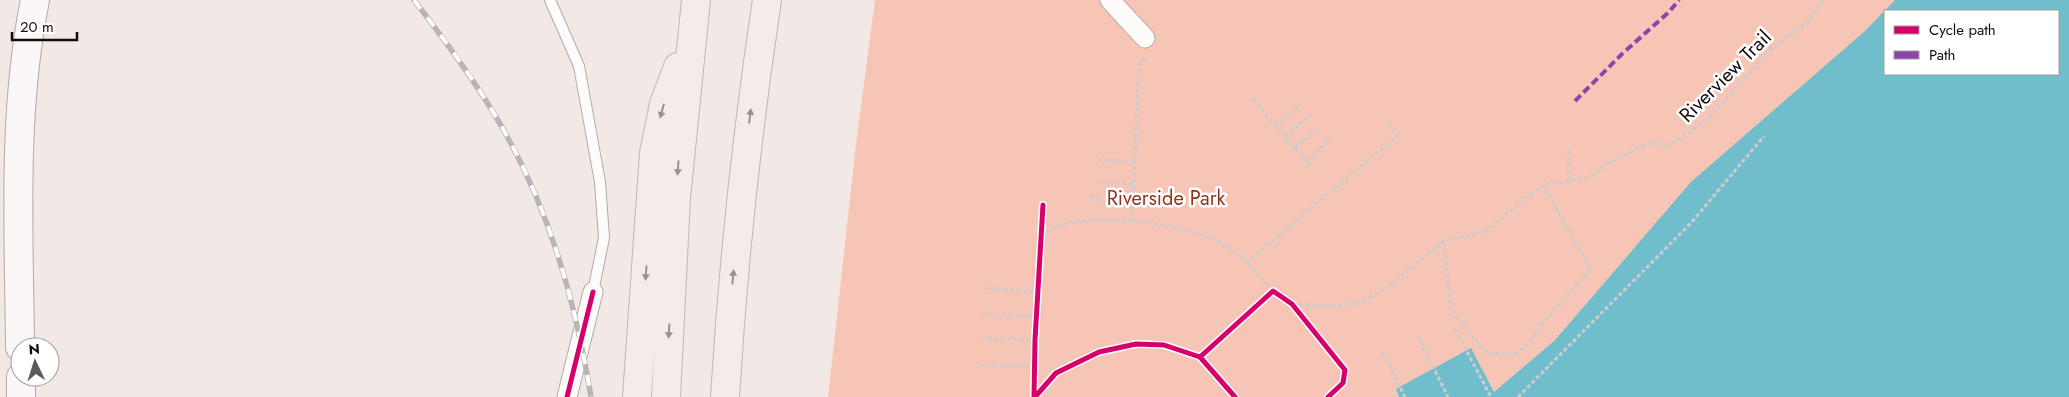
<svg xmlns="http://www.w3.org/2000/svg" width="2069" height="397" viewBox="0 0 2069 397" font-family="Jost,sans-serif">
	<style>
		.green { fill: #f6c5b6 }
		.water { fill: #70bdcc; fill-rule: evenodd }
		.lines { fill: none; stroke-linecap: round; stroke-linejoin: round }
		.lane-casing { stroke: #b2aba8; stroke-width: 12 }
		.street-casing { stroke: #b2aba8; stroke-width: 21 }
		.secondary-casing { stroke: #b2aba8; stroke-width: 30 }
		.highway-casing { stroke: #c0b6b3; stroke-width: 30 }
		.path { stroke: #cecbcb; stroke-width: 3; stroke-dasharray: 4 2.5; stroke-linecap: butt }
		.lane { stroke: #fdfcfb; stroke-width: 10 }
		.street { stroke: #fdfcfb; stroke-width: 19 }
		.secondary { stroke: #faf7f6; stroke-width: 28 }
		.highway { stroke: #f3ecea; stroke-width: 28 }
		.rail-casing { stroke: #b8b6b5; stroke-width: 5.5 }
		.rail { stroke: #fff; stroke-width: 4; stroke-dasharray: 11; stroke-linecap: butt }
		.quiet { stroke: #8e44ad; stroke-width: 4; stroke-dasharray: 8 4; stroke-linecap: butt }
		.cycleway-casing { stroke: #fff; stroke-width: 8 }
		.cycleway { stroke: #d6006c; stroke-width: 5 }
		.oneway { fill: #999290 }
		.labels { text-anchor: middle; stroke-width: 5; stroke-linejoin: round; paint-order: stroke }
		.street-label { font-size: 20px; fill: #120c0a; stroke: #fff }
		.park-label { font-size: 20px; fill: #8f361a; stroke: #fff }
	</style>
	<rect width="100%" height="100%" fill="#f2e9e6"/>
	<path class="green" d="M 875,0 L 2007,0 L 1885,11 L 1885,74 L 1637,245 L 1555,340 L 1493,393 L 1396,389 L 1399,397 L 828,397 L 856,144 Z"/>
	<path class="water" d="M 1895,0 L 2069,0 L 2069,397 L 1399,397 L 1396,389 L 1471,348 L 1494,392 L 1555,340 L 1691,182 L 1865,31 ZM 1885,11 L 2058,11 L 2058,74 L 1885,74 Z"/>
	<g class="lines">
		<defs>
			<path id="lane" d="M 550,0 L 579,66 L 600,182 L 604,238 L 593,292"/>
			<path id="street" d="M 1110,0 L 1145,38
				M 567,397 L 593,292"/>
			<path id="secondary" d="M 20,347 C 19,231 12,114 35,0
				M 21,377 L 21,397"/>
			<path id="highway" d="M 637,397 L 654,153 L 664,104 L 678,67
				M 666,397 L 676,198 L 696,0
				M 725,397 C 733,264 747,132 767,0"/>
		</defs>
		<use href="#lane" class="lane-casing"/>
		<use href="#street" class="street-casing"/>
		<use href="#secondary" class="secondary-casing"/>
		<use href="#highway" class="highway-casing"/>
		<path class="path" d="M 1253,99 L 1313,170
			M 1276,126 L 1301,104
			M 1285,137 L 1311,115
			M 1295,148 L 1321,127
			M 1568,150 L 1569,181
			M 1098,160 L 1135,161
			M 1306,161 L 1331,139
			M 1097,182 L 1134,184
			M 1090,196 L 1107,205 L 1133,207
			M 1132,222 L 1139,64 L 1145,58
			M 1040,235 C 1050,230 1061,224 1072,222 C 1117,216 1199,224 1235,252 C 1249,263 1261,278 1273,291
			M 1444,242 L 1451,316 L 1465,322 L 1474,339 L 1486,352 L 1501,355 L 1515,354 L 1527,346 L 1543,323 L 1591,269 L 1543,185
			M 1246,263 L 1397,136 L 1386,122
			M 984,288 L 1037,292
			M 1292,304 L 1327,306 L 1358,303 L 1383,291 L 1444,241 L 1484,232 L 1543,185 L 1588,178 L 1610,162 L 1652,142 L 1666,146 L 1687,135 L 1713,114 L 1768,51 L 1808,22 L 1823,0
			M 982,314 L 1036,316
			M 1455,329 L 1491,397
			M 1418,336 L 1448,397
			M 981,338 L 1035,340
			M 1383,353 L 1405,397
			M 980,365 L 1034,367
			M 1518,397 L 1691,223 L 1764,136"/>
		<use href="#lane" class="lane"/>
		<use href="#street" class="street"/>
		<use href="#secondary" class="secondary"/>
		<use href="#highway" class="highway"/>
		<defs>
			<path id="rail" d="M 414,0 C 444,39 474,79 499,122 C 549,207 575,300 591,397"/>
		</defs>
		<use href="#rail" class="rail-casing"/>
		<use href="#rail" class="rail"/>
		<path class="quiet" d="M 1575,101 L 1623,53 L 1669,12 L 1679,0"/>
		<defs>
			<path id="cycleway" d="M 1200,357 L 1273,291 L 1292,304 L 1345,370 L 1343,383 L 1328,397
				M 567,397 L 593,292
				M 1034,397 L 1035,340 L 1043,205
				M 1035,397 L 1056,373 L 1099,352 L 1136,344 L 1164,345 L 1200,357 L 1235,397"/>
		</defs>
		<use href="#cycleway" class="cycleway-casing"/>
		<use href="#cycleway" class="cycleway"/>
	</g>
	<defs><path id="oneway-solid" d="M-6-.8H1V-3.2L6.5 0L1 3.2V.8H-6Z" transform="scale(1.25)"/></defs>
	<g class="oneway">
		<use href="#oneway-solid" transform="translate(662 111) rotate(105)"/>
		<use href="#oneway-solid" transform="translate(750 116) rotate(-83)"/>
		<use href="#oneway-solid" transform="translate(678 168) rotate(94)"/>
		<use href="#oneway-solid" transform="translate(646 273) rotate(94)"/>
		<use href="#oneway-solid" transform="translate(733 277) rotate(-85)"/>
		<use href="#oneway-solid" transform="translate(669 331) rotate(93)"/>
	</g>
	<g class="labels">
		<g class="street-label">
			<text transform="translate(1725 76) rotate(-45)" y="7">Riverview Trail</text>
		</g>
		<g class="park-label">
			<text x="1166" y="205">Riverside Park</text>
		</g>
	</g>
	<rect x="1884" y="10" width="175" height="65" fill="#ffffff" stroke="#a09e9d"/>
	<rect x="1894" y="26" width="25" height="8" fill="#d6006c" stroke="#a09e9d"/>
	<text x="1929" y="35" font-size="15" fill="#120c0a">Cycle path</text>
	<rect x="1894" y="51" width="25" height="8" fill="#8e44ad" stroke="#a09e9d"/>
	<text x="1929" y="60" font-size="15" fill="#120c0a">Path</text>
	<g transform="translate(35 362) rotate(356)"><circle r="24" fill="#ffffff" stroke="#a09e9d"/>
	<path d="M0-4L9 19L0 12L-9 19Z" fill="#605957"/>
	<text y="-8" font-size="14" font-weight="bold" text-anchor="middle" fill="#120c0a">N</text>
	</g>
	<path d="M12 32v8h65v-8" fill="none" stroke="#120c0a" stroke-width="2.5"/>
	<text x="20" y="32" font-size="15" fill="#120c0a" stroke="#ffffff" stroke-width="4" paint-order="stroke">20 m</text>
</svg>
